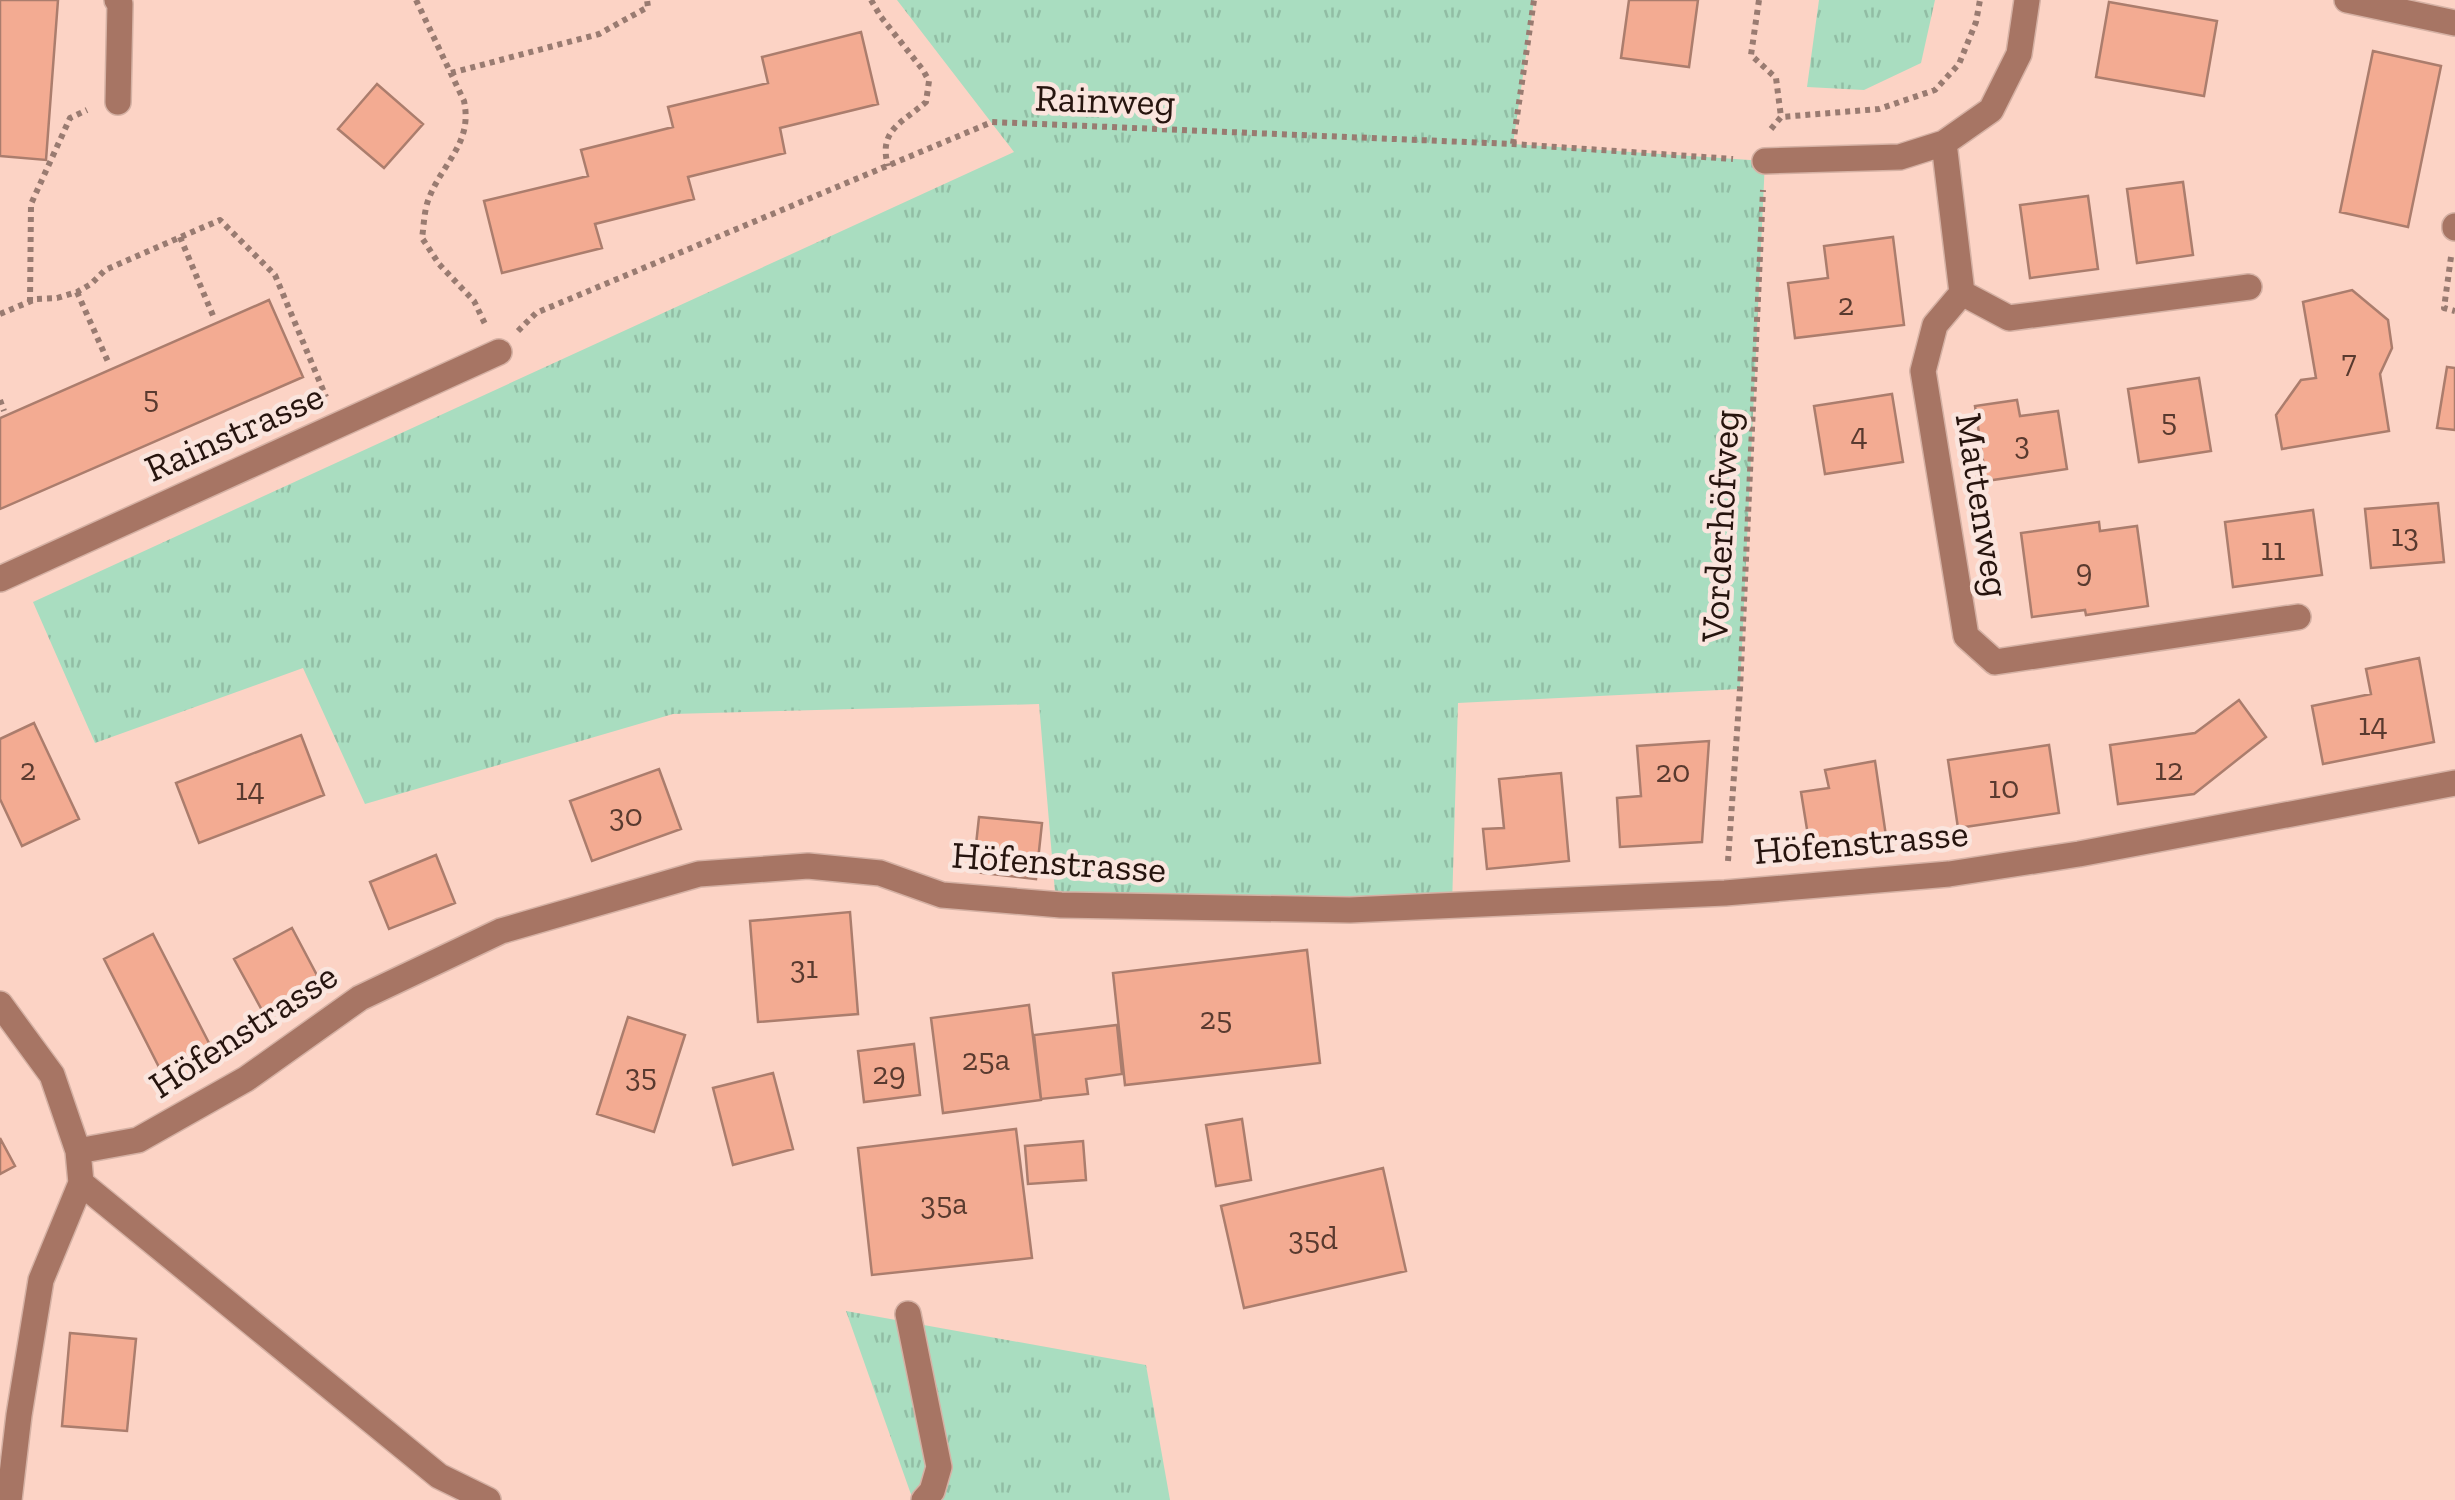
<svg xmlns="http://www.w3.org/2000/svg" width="2455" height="1500" viewBox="0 0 2455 1500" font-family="'Zilla Slab',serif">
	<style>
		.grass { fill: url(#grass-tufts) }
		.building { fill: #f3ab92; stroke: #ab7d6d; stroke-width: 2.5 }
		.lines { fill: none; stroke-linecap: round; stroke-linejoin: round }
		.minor-casing { stroke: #d5b1a4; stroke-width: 28 }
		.path { stroke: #997b71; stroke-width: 6; stroke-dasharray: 5 5; stroke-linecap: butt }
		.minor { stroke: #a77564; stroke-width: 25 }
		.labels { text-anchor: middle; stroke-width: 9; stroke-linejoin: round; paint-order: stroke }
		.number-label { font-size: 32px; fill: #593a2f }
		.street-label { font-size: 38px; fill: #26140e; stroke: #fae5de }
	</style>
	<defs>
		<pattern id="grass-tufts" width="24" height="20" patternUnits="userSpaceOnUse" patternTransform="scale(2.5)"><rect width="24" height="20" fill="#a9ddc0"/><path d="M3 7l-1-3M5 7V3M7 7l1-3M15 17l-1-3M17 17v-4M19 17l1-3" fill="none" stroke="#91bda4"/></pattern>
	</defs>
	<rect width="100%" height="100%" fill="#fcd3c5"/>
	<path class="grass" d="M 897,0 L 1534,0 L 1513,144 L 1765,161 L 1740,689 L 1458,703 L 1452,906 L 1350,910 L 1055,892 L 1039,704 L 673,714 L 365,804 L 303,668 L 95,743 L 33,602 L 1014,152 Z
		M 1819,0 L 1935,0 L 1921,63 L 1864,90 L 1807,87 Z
		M 846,1311 L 1146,1365 L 1170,1500 L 913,1500 Z"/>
	<path class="building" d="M 0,0 L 58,0 L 46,160 L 0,156 Z
		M 1629,0 L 1698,0 L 1689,67 L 1621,58 Z
		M 2109,2 L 2217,21 L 2204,96 L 2096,77 Z
		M 861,32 L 878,104 L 780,128 L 785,153 L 688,177 L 694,199 L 595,224 L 602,248 L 502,273 L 484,201 L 588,176 L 581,150 L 673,127 L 668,107 L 768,83 L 762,57 Z
		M 2373,51 L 2441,66 L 2408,227 L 2340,212 Z
		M 377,84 L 423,124 L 384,168 L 338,129 Z
		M 2183,182 L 2193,255 L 2137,263 L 2127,189 Z
		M 2088,196 L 2098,269 L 2030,278 L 2020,205 Z
		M 1893,237 L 1904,325 L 1795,338 L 1788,283 L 1828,278 L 1824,246 Z
		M 2352,290 L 2388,320 L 2392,348 L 2380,374 L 2389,431 L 2282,449 L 2276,415 L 2301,380 L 2316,378 L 2303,302 Z
		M 269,300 L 303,377 L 0,509 L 0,418 Z
		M 2447,367 L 2455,368 L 2455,430 L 2437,428 Z
		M 2199,378 L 2211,451 L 2139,462 L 2128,389 Z
		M 1892,394 L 1903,462 L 1825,474 L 1814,406 Z
		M 2017,400 L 2020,416 L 2058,411 L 2067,469 L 1986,481 L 1975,406 Z
		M 2438,503 L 2444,562 L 2371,568 L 2365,509 Z
		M 2313,510 L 2322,575 L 2233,587 L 2225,522 Z
		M 2099,522 L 2100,531 L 2137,526 L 2148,606 L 2086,615 L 2085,610 L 2032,617 L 2021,533 Z
		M 2419,658 L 2434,742 L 2323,764 L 2312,706 L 2371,694 L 2366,669 Z
		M 2239,700 L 2266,737 L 2194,794 L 2118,804 L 2110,745 L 2195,733 Z
		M 34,723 L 79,819 L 22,846 L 0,799 L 0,739 Z
		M 301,735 L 324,795 L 199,843 L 176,783 Z
		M 1709,741 L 1702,842 L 1620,847 L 1617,798 L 1641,796 L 1637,746 Z
		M 2049,745 L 2059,813 L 1958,828 L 1948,760 Z
		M 1875,761 L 1886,836 L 1810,848 L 1801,792 L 1829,788 L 1825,770 Z
		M 659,769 L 681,829 L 592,861 L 570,801 Z
		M 1561,773 L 1569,861 L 1487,869 L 1483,829 L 1504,828 L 1499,779 Z
		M 979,817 L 1042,823 L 1036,879 L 973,872 Z
		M 436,855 L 455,903 L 389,929 L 370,882 Z
		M 850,912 L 858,1014 L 758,1022 L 750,921 Z
		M 292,928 L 320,981 L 263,1012 L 234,959 Z
		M 153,934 L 210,1045 L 161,1071 L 104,959 Z
		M 1307,950 L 1320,1063 L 1125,1085 L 1113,973 Z
		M 1029,1005 L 1041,1100 L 943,1113 L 931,1018 Z
		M 628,1017 L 685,1035 L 654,1132 L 597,1114 Z
		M 1117,1025 L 1122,1074 L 1086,1079 L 1088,1094 L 1041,1099 L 1034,1035 Z
		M 914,1044 L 920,1095 L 864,1102 L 858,1051 Z
		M 773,1073 L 793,1149 L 733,1165 L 713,1088 Z
		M 1242,1119 L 1251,1180 L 1216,1186 L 1206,1125 Z
		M 1016,1129 L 1032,1258 L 872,1275 L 858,1148 Z
		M 0,1138 L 15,1166 L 0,1174 Z
		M 1083,1141 L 1086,1180 L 1028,1184 L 1025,1146 Z
		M 1383,1168 L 1406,1271 L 1244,1308 L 1221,1206 Z
		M 70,1333 L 136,1339 L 127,1431 L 62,1426 Z"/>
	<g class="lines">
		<defs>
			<path id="minor" d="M 117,0 L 120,4 L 118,102
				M 2347,0 L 2455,23
				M 1944,143 L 1962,293 L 1935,325 L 1923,371 L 1966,636 L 1995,662 L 2298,617
				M 1765,161 L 1900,157 L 1944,143 L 1991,110 L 2019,54 L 2027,0
				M 2455,228 L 2455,226
				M 1962,293 L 2009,318 L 2249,287
				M 0,579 L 499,352
				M 0,1004 L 52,1075 L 78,1151 L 81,1183 L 41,1280 L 19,1415 L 9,1500
				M 78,1151 L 138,1140 L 246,1079 L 360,998 L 501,931 L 699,874 L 808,866 L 880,873 L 942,895 L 1061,905 L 1350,910 L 1725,893 L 1949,874 L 2079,854 L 2455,783
				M 81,1183 L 439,1476 L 488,1500
				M 908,1314 L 939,1467 L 932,1491 L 924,1500"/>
		</defs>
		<use href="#minor" class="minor-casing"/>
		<path class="path" d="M 416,0 L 464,101 C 473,143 443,162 429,198 C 424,210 424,225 422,238 L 439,264 L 474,301 L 486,326
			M 871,0 L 881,17 L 923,70 L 929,81 L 926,102 C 902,123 878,130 888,166
			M 1759,0 L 1751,55 L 1776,78 L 1781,117
			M 451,73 L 599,34 L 648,7 L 647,0
			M 1771,129 L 1781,117 L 1879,109 L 1935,90 L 1959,64 L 1976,22 L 1980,0
			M 1513,144 L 1534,0
			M 180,237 L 214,318
			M 2451,257 L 2444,308 L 2455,311
			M 77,292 L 109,364
			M 30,302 L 31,204 L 70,118 L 87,110
			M 0,314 L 36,299 L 57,298 L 77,292 L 91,284 L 105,270 L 220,220 L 275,275 L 326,397
			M 518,331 L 536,313 L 992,122 L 1513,144 L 1733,159
			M 0,400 L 4,411
			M 1728,861 L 1740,689 L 1763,190"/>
		<use href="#minor" class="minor"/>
	</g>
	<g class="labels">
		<g class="number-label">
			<text x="1846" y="315">2</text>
			<text x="2349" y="372">7</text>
			<text x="151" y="408">5</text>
			<text x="2169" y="431">5</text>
			<text x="1859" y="445">4</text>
			<text x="2022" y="454">3</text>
			<text x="2405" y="546">13</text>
			<text x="2273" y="560">11</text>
			<text x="2084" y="581">9</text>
			<text x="2373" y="735">14</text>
			<text x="28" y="780">2</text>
			<text x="2169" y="780">12</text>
			<text x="1673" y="782">20</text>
			<text x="2004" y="798">10</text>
			<text x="250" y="800">14</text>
			<text x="626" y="826">30</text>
			<text x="804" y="978">31</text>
			<text x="1216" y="1029">25</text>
			<text x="986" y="1070">25a</text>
			<text x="889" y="1084">29</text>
			<text x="641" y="1086">35</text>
			<text x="944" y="1214">35a</text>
			<text x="1313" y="1249">35d</text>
		</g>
		<g class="street-label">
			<text transform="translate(1105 100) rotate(2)" y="13">Rainweg</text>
			<text transform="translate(234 432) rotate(-24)" y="13">Rainstrasse</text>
			<text transform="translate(1983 505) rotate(81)" y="13">Mattenweg</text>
			<text transform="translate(1720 526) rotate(-87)" y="13">Vorderhöfweg</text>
			<text transform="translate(1861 842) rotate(-5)" y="13">Höfenstrasse</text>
			<text transform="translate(1059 862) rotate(4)" y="13">Höfenstrasse</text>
			<text transform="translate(243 1030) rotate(-33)" y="13">Höfenstrasse</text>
		</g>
	</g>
</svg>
